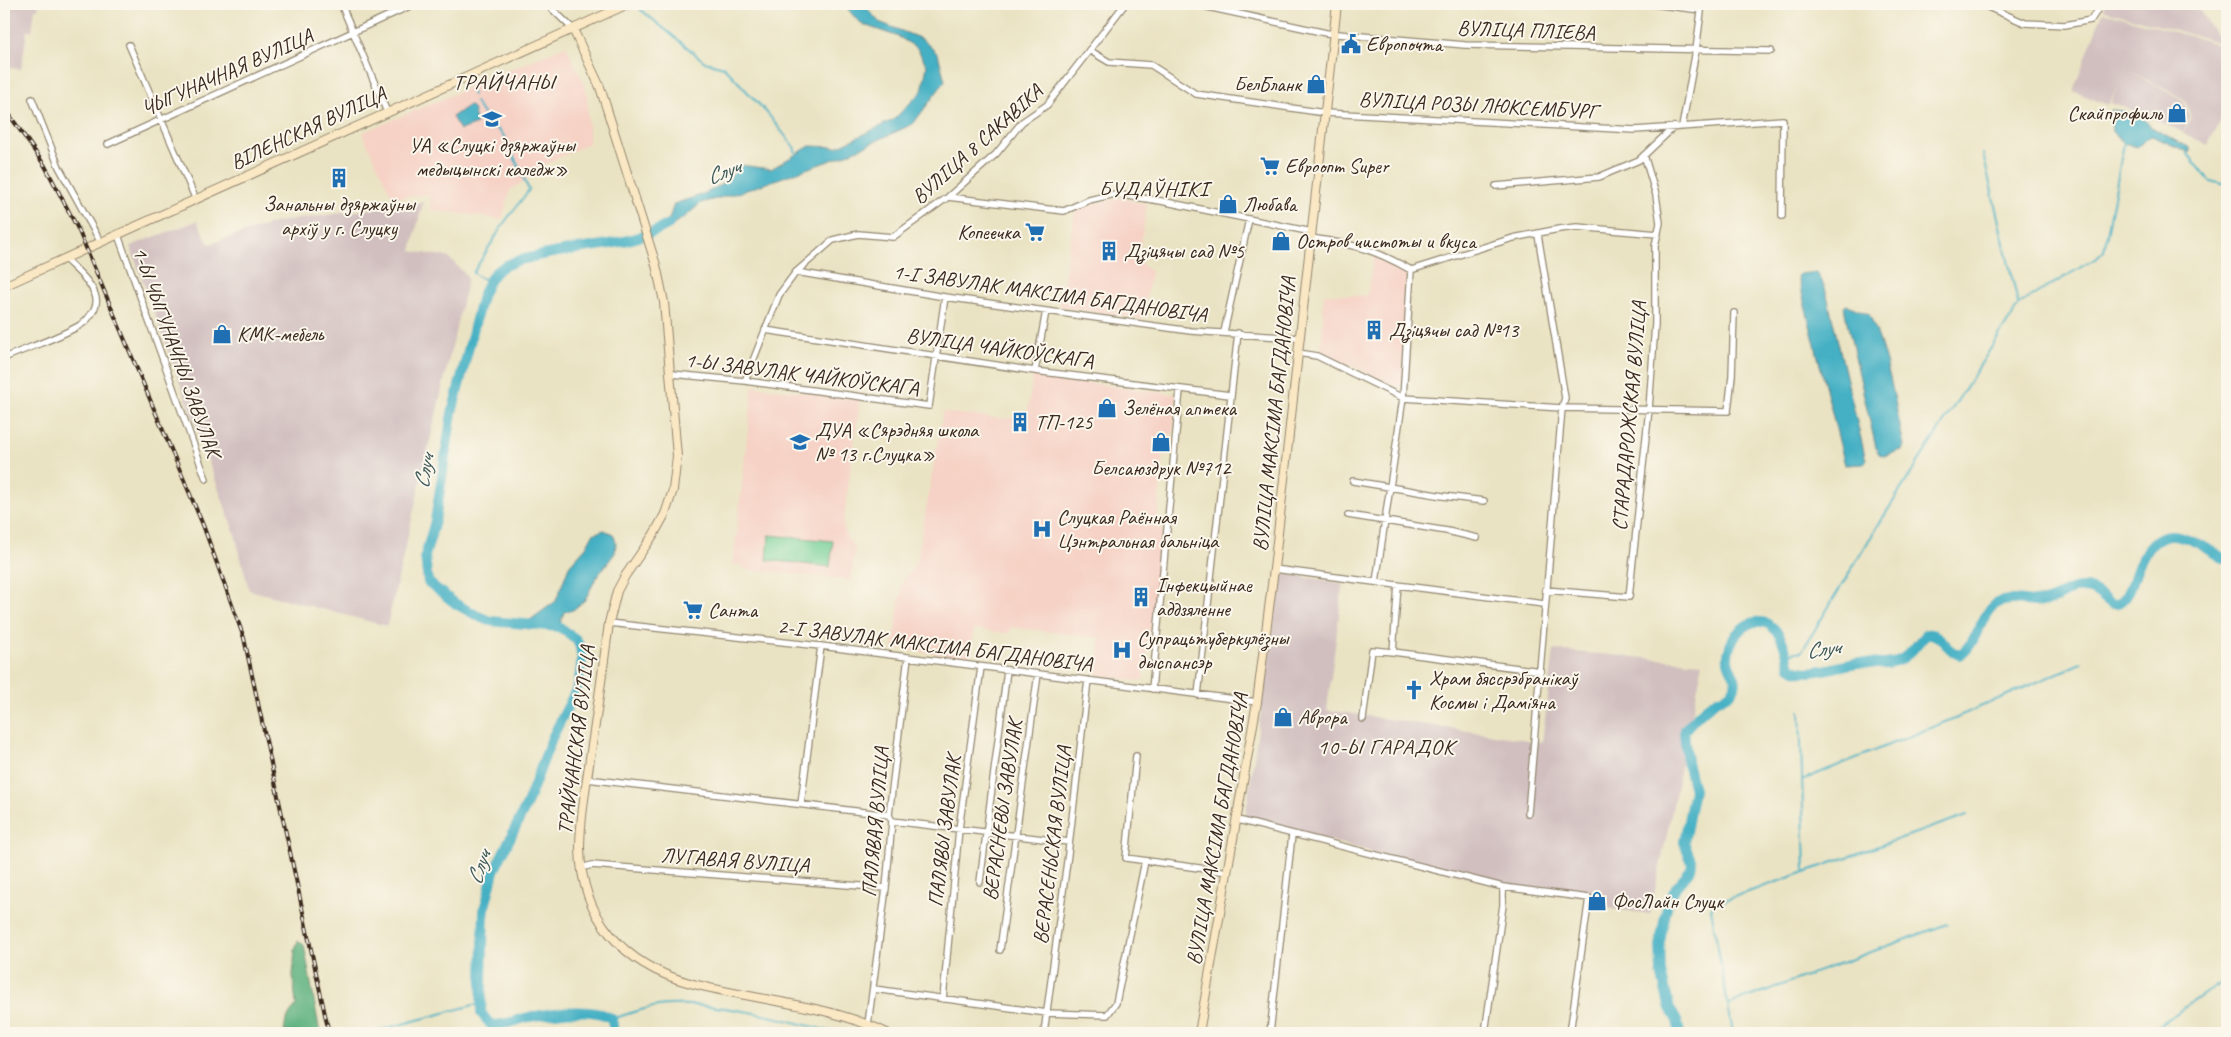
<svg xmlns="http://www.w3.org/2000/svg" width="2231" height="1037" viewBox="0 0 2231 1037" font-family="Caveat,sans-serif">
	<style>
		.built { fill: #f6d1c5 }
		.industrial { fill: #d1bfbf }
		.green { fill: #76d097; stroke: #587d5a }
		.forest { fill: #60b280; stroke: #4e6e4f }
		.water { fill: #45b0c4; stroke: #406d71 }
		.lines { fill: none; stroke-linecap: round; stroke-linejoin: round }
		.stream { stroke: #45b0c4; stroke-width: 2 }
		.river { stroke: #45b0c4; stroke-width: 10 }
		.street-casing { stroke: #928670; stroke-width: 8 }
		.secondary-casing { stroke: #928670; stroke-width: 10 }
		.street { stroke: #fff; stroke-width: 5.5 }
		.secondary { stroke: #fae7c3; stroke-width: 8 }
		.rail-casing { stroke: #3b2a1e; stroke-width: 4 }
		.rail { stroke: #fbf7ec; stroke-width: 2; stroke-dasharray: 5.5; stroke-linecap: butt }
		.labels { text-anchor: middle; stroke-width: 4; stroke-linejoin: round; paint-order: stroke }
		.street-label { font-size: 21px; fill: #3b2a1e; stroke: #fbf7ec }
		.poi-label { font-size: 21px; fill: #3b2a1e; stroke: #fbf7ec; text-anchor: start }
		.neighbourhood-label { font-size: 22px; letter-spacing: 1px; fill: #3b2a1e; stroke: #fbf7ec }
		.water-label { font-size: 22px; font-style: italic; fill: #3e5958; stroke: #fbf7ec }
	</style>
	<rect width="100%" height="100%" fill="#fbf7ec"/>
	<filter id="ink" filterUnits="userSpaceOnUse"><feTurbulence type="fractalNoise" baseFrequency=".02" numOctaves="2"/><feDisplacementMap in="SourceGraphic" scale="10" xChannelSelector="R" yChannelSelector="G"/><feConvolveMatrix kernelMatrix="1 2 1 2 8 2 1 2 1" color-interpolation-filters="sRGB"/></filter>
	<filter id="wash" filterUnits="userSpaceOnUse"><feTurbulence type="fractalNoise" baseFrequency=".0096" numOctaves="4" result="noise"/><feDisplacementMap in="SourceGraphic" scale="20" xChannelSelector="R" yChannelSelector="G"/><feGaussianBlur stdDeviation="1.12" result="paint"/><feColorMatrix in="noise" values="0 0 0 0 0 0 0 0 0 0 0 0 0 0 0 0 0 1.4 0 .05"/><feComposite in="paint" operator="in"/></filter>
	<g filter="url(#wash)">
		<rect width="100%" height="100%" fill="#eae3c3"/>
		<path class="built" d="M 566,46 L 583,82 L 587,95 L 589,143 L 532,171 L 533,175 L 510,190 L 502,219 L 431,210 L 430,194 L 393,198 L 362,133 Z
			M 1118,198 L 1147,204 L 1138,261 L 1151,272 L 1142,320 L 1059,306 L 1076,208 Z
			M 1374,255 L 1407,274 L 1402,385 L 1398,387 L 1321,351 L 1324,294 L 1367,296 Z
			M 1033,375 L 1177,395 L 1173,433 L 1164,439 L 1157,523 L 1164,534 L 1143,681 L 1096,675 L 1101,638 L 1011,627 L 1009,633 L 974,629 L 970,658 L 893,648 L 902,583 L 917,561 L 943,412 L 1001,419 L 1027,416 Z
			M 753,386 L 860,400 L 843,525 L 847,538 L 855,548 L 851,580 L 743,569 L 743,565 L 733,564 Z"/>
		<path class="industrial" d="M 4,4 L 39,4 L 38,9 L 35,9 L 32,31 L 27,31 L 21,69 L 10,68 L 4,63 Z
			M 2105,4 L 2195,4 L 2222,43 L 2103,10 Z
			M 2103,12 L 2222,45 L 2227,52 L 2227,105 L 2208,145 L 2183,133 L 2192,117 L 2184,99 L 2124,68 L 2183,101 L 2190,117 L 2183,132 L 2111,102 L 2118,84 L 2108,105 L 2073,91 Z
			M 423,202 L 411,251 L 448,257 L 468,277 L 387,626 L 249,590 L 235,534 L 130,246 L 197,221 L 209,244 L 277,222 Z
			M 1281,573 L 1343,583 L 1327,710 L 1542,742 L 1554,650 L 1703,663 L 1650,914 L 1590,906 L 1591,897 L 1497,884 L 1245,819 Z"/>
		<path class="green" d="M 769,535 L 833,541 L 830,567 L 767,560 Z"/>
		<path class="forest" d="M 298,941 L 304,945 L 320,1033 L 284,1032 L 286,1020 L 296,1005 L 293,975 L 295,949 Z"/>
		<path class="water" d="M 844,4 L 867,4 L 866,7 L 879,22 L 922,39 L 938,54 L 945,81 L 913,124 L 843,156 L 741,192 L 701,203 L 685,217 L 660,232 L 657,226 L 669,219 L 674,204 C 705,193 719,192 741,165 L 771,169 L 810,146 L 837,147 L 893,120 L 922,91 L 927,66 L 917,48 L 899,37 L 864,25 L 856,19 Z
			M 469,105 L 473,108 L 477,124 L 460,130 L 452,117 Z
			M 2111,110 L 2123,111 L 2142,117 L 2151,127 L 2190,148 L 2190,153 L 2152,136 L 2149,137 L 2137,147 L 2124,143 L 2112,132 L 2111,120 L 2107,114 Z
			M 1817,272 L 1825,287 L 1866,460 L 1864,464 L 1845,465 L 1798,277 L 1800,274 Z
			M 1847,305 L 1869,314 C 1888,354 1895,403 1904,446 L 1902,450 L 1884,456 L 1879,454 L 1876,448 L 1847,322 L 1844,307 Z
			M 604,530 L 613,534 L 616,542 L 615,553 L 596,578 L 585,600 L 573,610 L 564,612 L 559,627 L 526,623 L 556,601 L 569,566 L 586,547 L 593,534 Z"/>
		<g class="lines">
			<path class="stream" d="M 640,9 L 705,62 L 724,67 L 768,114 L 794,147 L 797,157
				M 471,90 L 473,95
				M 475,102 L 485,117 L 505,137 L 529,190 L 504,223 L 473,273 L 488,282
				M 2187,153 L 2210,181 L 2227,185
				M 1983,154 L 2018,303
				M 1786,654 L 1802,651 L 1877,527 L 2019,304 L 2098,257 L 2104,251 L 2124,143
				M 1800,711 L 1805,872
				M 1802,780 L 1950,720 L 2081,663
				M 1730,1004 L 1947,924
				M 612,1019 C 630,1013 650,1006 668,1005 C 721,1002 785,1019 836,1033
				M 393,1027 L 395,1033
				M 369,1033 L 481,1003
				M 1733,1033 L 1711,909 L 1714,904 L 1967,815
				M 2148,1033 L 2227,978"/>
			<path class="river" d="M 614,1033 L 612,1019 C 594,1006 550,1013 529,1017 C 516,1020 504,1026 491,1025 L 481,1013 L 484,911 L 494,871 L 527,804 L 552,738 L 578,686 L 582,660 L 580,647 L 576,639 L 559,627 L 490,621 L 476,615 L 456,604 L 428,582 L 425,556 L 435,521 L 452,413 L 482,296 C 486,287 490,276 498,270 C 512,260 526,259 542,255 C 583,246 632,246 669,224
				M 1680,1033 L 1677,1021 L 1669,1006 L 1667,997 L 1661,972 L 1660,942 L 1668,902 L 1676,887 L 1691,869 L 1692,863 L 1684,842 L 1694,790 L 1687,762 L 1684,731 C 1693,720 1705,707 1718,700 C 1724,697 1733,694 1735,686 C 1738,677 1729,669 1728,661 C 1726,640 1747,614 1768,624 C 1782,631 1787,654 1790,667 C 1805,679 1839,665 1857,663 C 1871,662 1882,667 1895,662 C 1911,656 1915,646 1926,634 C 1942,632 1947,652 1960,655 C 1972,651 1981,618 1991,608 C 2006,593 2026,604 2043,602 C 2062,600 2067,584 2090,589 C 2099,592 2104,599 2112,604 L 2117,604 C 2129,597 2132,585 2136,572 C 2157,515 2185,535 2223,558 L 2227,558"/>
		</g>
	</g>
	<g filter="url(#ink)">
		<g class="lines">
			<defs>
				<path id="street" d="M 341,4 L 387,112
					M 547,4 L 573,29
					M 1194,4 L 1326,33 L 1465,45 L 1771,51
					M 1652,4 L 1701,10
					M 1981,4 L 2025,23 L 2065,25 L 2091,20 L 2101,4
					M 129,45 L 196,200
					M 1089,50 L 1109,62 L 1151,65 L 1196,94 L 1325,113 L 1635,130 L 1783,120 L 1782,216
					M 32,99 L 59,167 L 101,243
					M 1682,127 L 1696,50 L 1702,4
					M 108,144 L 414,4
					M 1496,186 L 1599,177 L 1639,160 L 1674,127
					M 948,197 L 1064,211 L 1089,200 L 1115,194 L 1161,201 L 1312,232
					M 118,235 L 206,479
					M 1311,238 C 1355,245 1372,248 1411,270 L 1513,238 L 1559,229 L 1577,227 L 1658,234
					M 796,272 L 945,297 L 1191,331 L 1299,338
					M 765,330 L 1035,371 L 1230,395
					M 1224,332 L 1249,219
					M 1298,353 L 1317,356 L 1403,398 L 1562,408 L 1728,411 L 1732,376 L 1734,313
					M 4,358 C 27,348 61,337 82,324 C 89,319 98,307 96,298 C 93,283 75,269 65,259
					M 1035,371 L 1046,311
					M 672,374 L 745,381 L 929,406 L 945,297
					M 745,381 L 779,295 L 796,272 L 833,240 L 858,234 L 893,237 L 948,197 L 996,154 L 1022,122 L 1047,105 L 1125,4
					M 1353,481 L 1443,496 L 1484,501
					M 1348,515 L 1447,531 L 1477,538
					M 1274,569 L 1544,604
					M 1376,582 L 1403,398 L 1411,270
					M 1545,590 L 1629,597 L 1649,409 L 1655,324 L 1655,246 L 1660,223 L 1656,195 L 1644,155
					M 609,623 L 829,647 L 1257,702
					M 1393,652 L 1541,671
					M 1152,689 L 1180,390
					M 1198,695 L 1238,333
					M 1363,719 L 1372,650 L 1393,652 L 1398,585
					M 1136,756 L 1126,858 L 1228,872
					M 587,779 L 889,815
					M 801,804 L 821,646
					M 1528,813 L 1562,408 L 1565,398 L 1538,235
					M 1238,820 L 1503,887 L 1589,898 L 1570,1033
					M 892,821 L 1069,842
					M 581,868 L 592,865 L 886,888
					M 980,882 L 1007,670
					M 1000,950 L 1038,674
					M 874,989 L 1047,1013 L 1107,1015 L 1116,1003 L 1145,861
					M 943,999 L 959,829 L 981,667
					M 868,1024 L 886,888 L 892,821 L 889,815 L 908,657
					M 1044,1033 L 1068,854 L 1088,680
					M 1270,1033 L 1292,835
					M 1485,1033 L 1503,905 L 1503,887"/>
				<path id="secondary" d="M 573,29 L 600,87 L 656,265 L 664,302 L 677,456 L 673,490 L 665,514 L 654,534 L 625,576 L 617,591 L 609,623 C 603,668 597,713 590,758 C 586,787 580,818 580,848 C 581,918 624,965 690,983 C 756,1001 825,1003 887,1033
					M 4,286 L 628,4
					M 1199,1033 L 1257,702 L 1274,569 L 1337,4"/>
			</defs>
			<use href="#street" class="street-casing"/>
			<use href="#secondary" class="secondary-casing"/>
			<use href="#street" class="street"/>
			<use href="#secondary" class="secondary"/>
			<defs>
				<path id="rail" d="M 4,107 L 45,166 L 78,229 L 203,525 L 244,638 L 329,1033"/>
			</defs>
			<use href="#rail" class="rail-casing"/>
			<use href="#rail" class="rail"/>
		</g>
	</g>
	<defs>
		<symbol id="civic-bare" viewBox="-9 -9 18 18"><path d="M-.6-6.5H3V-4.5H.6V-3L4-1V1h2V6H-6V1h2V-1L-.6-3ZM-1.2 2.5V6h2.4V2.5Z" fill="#1f6fb2" stroke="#fbf7ec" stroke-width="2.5" paint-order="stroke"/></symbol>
		<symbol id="shop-bare" viewBox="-9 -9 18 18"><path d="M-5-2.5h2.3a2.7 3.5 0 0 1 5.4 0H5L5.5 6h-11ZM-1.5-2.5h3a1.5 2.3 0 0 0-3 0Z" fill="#1f6fb2" stroke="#fbf7ec" stroke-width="2.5" paint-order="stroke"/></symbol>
		<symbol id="university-bare" viewBox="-9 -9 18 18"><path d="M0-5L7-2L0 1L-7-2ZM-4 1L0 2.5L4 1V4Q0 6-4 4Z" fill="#1f6fb2" stroke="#fbf7ec" stroke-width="2.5" paint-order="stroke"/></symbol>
		<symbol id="supermarket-bare" viewBox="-9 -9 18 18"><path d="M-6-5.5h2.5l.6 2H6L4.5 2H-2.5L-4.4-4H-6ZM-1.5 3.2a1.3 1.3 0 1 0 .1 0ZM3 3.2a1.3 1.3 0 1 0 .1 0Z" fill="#1f6fb2" stroke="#fbf7ec" stroke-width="2.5" paint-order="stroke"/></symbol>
		<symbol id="building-bare" viewBox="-9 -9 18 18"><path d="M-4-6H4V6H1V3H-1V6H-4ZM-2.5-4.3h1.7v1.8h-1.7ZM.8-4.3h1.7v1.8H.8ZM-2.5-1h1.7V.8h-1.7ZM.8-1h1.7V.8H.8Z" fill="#1f6fb2" stroke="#fbf7ec" stroke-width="2.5" paint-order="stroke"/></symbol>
		<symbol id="school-bare" viewBox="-9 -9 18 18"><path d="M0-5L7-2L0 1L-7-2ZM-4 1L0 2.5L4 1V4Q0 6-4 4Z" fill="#1f6fb2" stroke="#fbf7ec" stroke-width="2.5" paint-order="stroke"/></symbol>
		<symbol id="hospital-bare" viewBox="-9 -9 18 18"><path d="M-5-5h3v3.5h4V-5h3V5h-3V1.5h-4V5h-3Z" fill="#1f6fb2" stroke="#fbf7ec" stroke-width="2.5" paint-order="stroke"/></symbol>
		<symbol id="church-bare" viewBox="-9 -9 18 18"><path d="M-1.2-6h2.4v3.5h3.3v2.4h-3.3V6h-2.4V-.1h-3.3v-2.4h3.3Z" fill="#1f6fb2" stroke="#fbf7ec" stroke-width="2.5" paint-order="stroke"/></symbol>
	</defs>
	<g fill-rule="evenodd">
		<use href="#civic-bare" x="1337" y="30" width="28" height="28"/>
		<use href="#shop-bare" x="1302" y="70" width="28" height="28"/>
		<use href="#shop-bare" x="2163" y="99" width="28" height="28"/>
		<use href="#university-bare" x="478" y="105" width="28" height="28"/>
		<use href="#supermarket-bare" x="1256" y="152" width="28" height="28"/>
		<use href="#building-bare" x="325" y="164" width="28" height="28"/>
		<use href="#shop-bare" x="1214" y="190" width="28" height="28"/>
		<use href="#supermarket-bare" x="1021" y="218" width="28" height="28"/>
		<use href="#shop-bare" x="1267" y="227" width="28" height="28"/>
		<use href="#building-bare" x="1095" y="237" width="28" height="28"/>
		<use href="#building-bare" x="1360" y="316" width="28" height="28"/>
		<use href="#shop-bare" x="208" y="320" width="28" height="28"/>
		<use href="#shop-bare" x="1093" y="394" width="28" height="28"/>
		<use href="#building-bare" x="1006" y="408" width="28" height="28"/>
		<use href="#school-bare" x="786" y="428" width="28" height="28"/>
		<use href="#shop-bare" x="1147" y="428" width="28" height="28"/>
		<use href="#hospital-bare" x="1028" y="515" width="28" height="28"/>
		<use href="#building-bare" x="1127" y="583" width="28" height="28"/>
		<use href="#supermarket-bare" x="679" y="596" width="28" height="28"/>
		<use href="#hospital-bare" x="1108" y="636" width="28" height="28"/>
		<use href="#church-bare" x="1400" y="676" width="28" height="28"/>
		<use href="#shop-bare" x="1269" y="703" width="28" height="28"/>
		<use href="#shop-bare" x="1583" y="887" width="28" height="28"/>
	</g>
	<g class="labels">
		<g class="street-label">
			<text transform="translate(1526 30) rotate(2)" y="7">ВУЛІЦА ПЛІЕВА</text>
			<text transform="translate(227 72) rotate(-24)" y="7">ЧЫГУНАЧНАЯ ВУЛІЦА</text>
			<text transform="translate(1478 105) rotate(3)" y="7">ВУЛІЦА РОЗЫ ЛЮКСЕМБУРГ</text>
			<text transform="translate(308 128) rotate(-25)" y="7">ВІЛЕНСКАЯ ВУЛІЦА</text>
			<text transform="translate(977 144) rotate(-42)" y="7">ВУЛІЦА 8 САКАВІКА</text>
			<text transform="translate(1050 293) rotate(8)" y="7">1-І ЗАВУЛАК МАКСІМА БАГДАНОВІЧА</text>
			<text transform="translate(1000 348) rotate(8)" y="7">ВУЛІЦА ЧАЙКОЎСКАГА</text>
			<text transform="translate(177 352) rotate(70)" y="7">1-Ы ЧЫГУНАЧНЫ ЗАВУЛАК</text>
			<text transform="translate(802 374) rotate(7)" y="7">1-Ы ЗАВУЛАК ЧАЙКОЎСКАГА</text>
			<text transform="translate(1274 414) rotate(-84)" y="7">ВУЛІЦА МАКСІМА БАГДАНОВІЧА</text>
			<text transform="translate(1629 416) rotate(-85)" y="7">СТАРАДАРОЖСКАЯ ВУЛІЦА</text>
			<text transform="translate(935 645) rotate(7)" y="7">2-І ЗАВУЛАК МАКСІМА БАГДАНОВІЧА</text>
			<text transform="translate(576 740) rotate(-83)" y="7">ТРАЙЧАНСКАЯ ВУЛІЦА</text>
			<text transform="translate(1002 810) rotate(-82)" y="7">ВЕРАСНЕВЫ ЗАВУЛАК</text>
			<text transform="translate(875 822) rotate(-85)" y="7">ПАЛЯВАЯ ВУЛІЦА</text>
			<text transform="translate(1217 829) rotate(-80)" y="7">ВУЛІЦА МАКСІМА БАГДАНОВІЧА</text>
			<text transform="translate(944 831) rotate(-83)" y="7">ПАЛЯВЫ ЗАВУЛАК</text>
			<text transform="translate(1052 845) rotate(-83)" y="7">ВЕРАСЕНЬСКАЯ ВУЛІЦА</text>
			<text transform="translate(735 860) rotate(4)" y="7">ЛУГАВАЯ ВУЛІЦА</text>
		</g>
		<g class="poi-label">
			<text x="1366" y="51">Европочта</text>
			<text x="1301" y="91" text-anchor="end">БелБланк</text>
			<text x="2162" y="120" text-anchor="end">Скайпрофиль</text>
			<text x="492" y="152" text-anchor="middle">УА «Слуцкі дзяржаўны<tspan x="492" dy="24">медыцынскі каледж»</tspan></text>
			<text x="1285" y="173">Евроопт Super</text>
			<text x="339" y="211" text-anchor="middle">Занальны дзяржаўны<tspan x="339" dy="24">архіў у г. Слуцку</tspan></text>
			<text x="1243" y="211">Любава</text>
			<text x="1020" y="239" text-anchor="end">Копеечка</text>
			<text x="1296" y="248">Остров чистоты и вкуса</text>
			<text x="1124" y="258">Дзіцячы сад №5</text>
			<text x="1389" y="337">Дзіцячы сад №13</text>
			<text x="237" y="341">КМК-мебель</text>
			<text x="1122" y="415">Зелёная аптека</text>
			<text x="1035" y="429">ТП-125</text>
			<text x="815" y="437">ДУА «Сярэдняя школа<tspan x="815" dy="24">№ 13 г.Слуцка»</tspan></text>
			<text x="1161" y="475" text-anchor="middle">Белсаюздрук №712</text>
			<text x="1057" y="524">Слуцкая Раённая<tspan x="1057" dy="24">Цэнтральная бальніца</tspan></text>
			<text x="1156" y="592">Інфекцыйнае<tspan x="1156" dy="24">аддзяленне</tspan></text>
			<text x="708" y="617">Санта</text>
			<text x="1137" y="645">Супрацьтуберкулёзны<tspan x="1137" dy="24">дыспансэр</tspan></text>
			<text x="1429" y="685">Храм бяссрэбранікаў<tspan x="1429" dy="24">Космы і Даміяна</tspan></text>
			<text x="1298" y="724">Аврора</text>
			<text x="1612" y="908">ФосЛайн Слуцк</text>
		</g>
		<g class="neighbourhood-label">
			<text x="504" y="89">ТРАЙЧАНЫ</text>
			<text x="1154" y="196">БУДАЎНІКІ</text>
			<text x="1386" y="754">10-Ы ГАРАДОК</text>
		</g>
		<g class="water-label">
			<text transform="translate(723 171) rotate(-21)" y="8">Случ</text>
			<text transform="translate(423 471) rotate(-79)" y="8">Случ</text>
			<text transform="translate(1823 648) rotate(-7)" y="8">Случ</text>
			<text transform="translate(478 867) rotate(-71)" y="8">Случ</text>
		</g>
	</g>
	<rect width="2231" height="1037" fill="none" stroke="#fbf7ec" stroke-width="20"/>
</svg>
